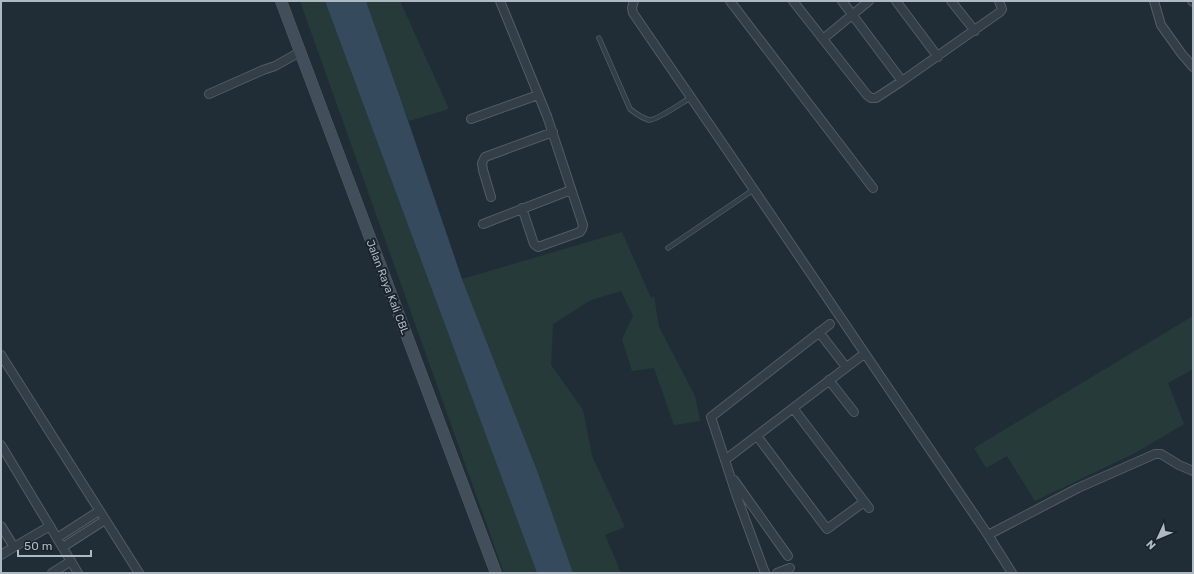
<svg xmlns="http://www.w3.org/2000/svg" width="1194" height="574" viewBox="0 0 1194 574" font-family="Rubik,sans-serif">
	<style>
		.green { fill: #263b39 }
		.water { fill: #354b5d }
		.lines { fill: none; stroke-linecap: round; stroke-linejoin: round }
		.lane-casing { stroke: #525c65; stroke-width: 5.5 }
		.street-casing { stroke: #525c65; stroke-width: 10 }
		.secondary-casing { stroke: #525c65; stroke-width: 12 }
		.lane { stroke: #343e47; stroke-width: 4 }
		.street { stroke: #343e47; stroke-width: 8 }
		.secondary { stroke: #424e5a; stroke-width: 11 }
		.labels { text-anchor: middle; stroke-width: 4; stroke-linejoin: round; paint-order: stroke }
		.street-label { font-size: 11px; fill: #afb9c4; stroke: #1a232b }
	</style>
	<rect width="100%" height="100%" fill="#212d36"/>
	<path class="green" d="M 300,1 L 325,1 L 537,573 L 504,573 Z
		M 366,1 L 400,1 L 449,109 L 409,121 Z
		M 622,232 L 651,298 L 654,296 L 659,327 L 695,396 L 700,421 L 674,425 L 654,368 L 632,371 L 622,339 L 633,316 L 621,291 L 591,300 L 553,324 L 551,365 L 583,410 L 592,456 L 625,527 L 605,535 L 621,573 L 573,573 L 538,473 L 462,279 Z
		M 1193,316 L 1193,369 L 1168,383 L 1184,424 L 1135,453 L 1035,501 L 1007,456 L 986,468 L 974,448 Z"/>
	<path class="water" d="M 325,1 L 366,1 L 400,97 L 462,279 L 538,473 L 573,573 L 537,573 Z"/>
	<g class="lines">
		<defs>
			<path id="lane" d="M 599,38 L 630,109 C 635,113 642,118 649,120 C 656,121 683,102 690,98
				M 668,248 L 753,190"/>
			<path id="street" d="M 500,1 L 547,116 L 583,225 L 582,229 L 580,232 L 538,247 L 534,244 L 522,208
				M 634,1 L 632,8 L 633,13 L 727,150 L 988,535 L 1012,573
				M 730,1 L 873,188
				M 793,1 L 867,95 L 871,98 L 876,98 L 902,81 L 1000,12 L 1002,9 L 999,1
				M 842,1 L 902,81
				M 896,1 L 938,57
				M 951,1 L 975,31
				M 1154,1 L 1161,25 L 1181,53 L 1193,67
				M 1192,1 L 1193,2
				M 823,39 L 869,1
				M 209,94 L 263,70 L 275,66 L 300,52
				M 471,119 L 538,95
				M 491,197 L 483,170 L 482,163 L 485,157 L 553,132
				M 483,224 L 571,190
				M 819,332 L 846,367
				M 1,355 L 139,573
				M 829,380 L 854,412
				M 793,408 L 869,508
				M 757,436 L 827,529 L 864,502
				M 1,445 L 78,573
				M 725,460 L 864,354
				M 734,480 L 788,556
				M 1,526 L 14,547 L 1,555
				M 988,535 L 1078,488 L 1155,454 L 1161,454 L 1179,465 L 1193,471
				M 57,538 L 99,511
				M 14,547 L 50,526
				M 63,547 L 105,520
				M 52,573 L 71,561
				M 765,573 L 737,497 L 711,417 L 830,324
				M 777,573 L 790,568"/>
			<path id="secondary" d="M 281,1 L 496,573"/>
		</defs>
		<use href="#lane" class="lane-casing"/>
		<use href="#street" class="street-casing"/>
		<use href="#secondary" class="secondary-casing"/>
		<use href="#lane" class="lane"/>
		<use href="#street" class="street"/>
		<use href="#secondary" class="secondary"/>
	</g>
	<g class="labels">
		<g class="street-label">
			<text transform="translate(388 287) rotate(69)" y="4">Jalan Raya Kali CBL</text>
		</g>
	</g>
	<rect width="1194" height="574" fill="none" stroke="#afb9c4" stroke-width="4"/>
	<g transform="translate(1158 538) rotate(226)" stroke="#1a232b" stroke-width="3" paint-order="stroke">
	<path d="M0-3L7 15L0 10L-7 15Z" fill="#afb9c4"/>
	<text y="-6" font-size="11" font-weight="bold" text-anchor="middle" fill="#afb9c4">N</text>
	</g>
	<path d="M18 550v6h73v-6" fill="none" stroke="#afb9c4" stroke-width="2"/>
	<text x="24" y="550" font-size="12" fill="#afb9c4" stroke="#1a232b" stroke-width="3" paint-order="stroke">50 m</text>
</svg>
